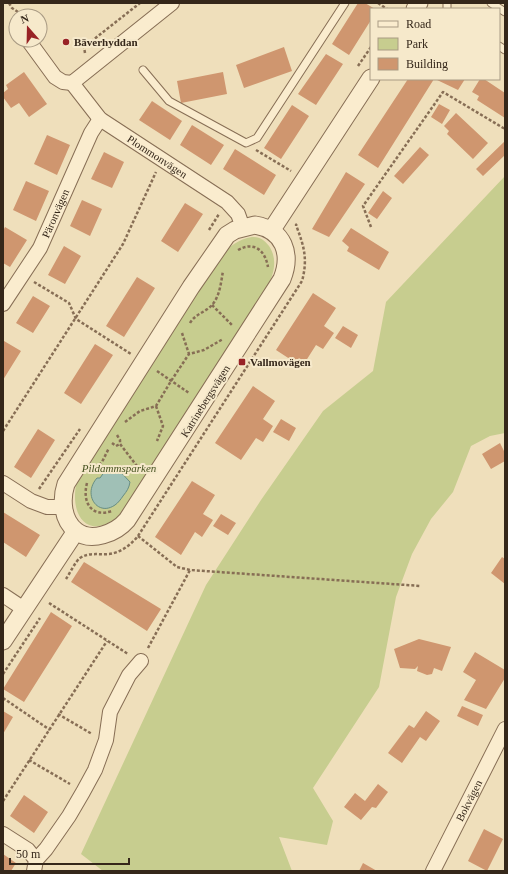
<svg xmlns="http://www.w3.org/2000/svg" width="508" height="874" viewBox="0 0 508 874" font-family="'Times New Roman',serif">
	<style>
		.green { fill: #c7cd8f }
		.water { fill: #a0c0b6; stroke: #678d83 }
		.building { fill: #cf966f }
		.lines { fill: none; stroke-linecap: round; stroke-linejoin: round }
		.service-casing { stroke: #876e55; stroke-width: 9 }
		.minor-casing { stroke: #876e55; stroke-width: 16 }
		.tertiary-casing { stroke: #876e55; stroke-width: 19 }
		.path { stroke: #876e55; stroke-width: 2.5; stroke-dasharray: 3 2; stroke-linecap: butt }
		.service { stroke: #faecce; stroke-width: 7 }
		.minor { stroke: #faecce; stroke-width: 14 }
		.tertiary { stroke: #faecce; stroke-width: 17 }
		.poi-dot { fill: #982225; stroke: #f6e9cb; stroke-width: 1.5 }
		.labels { text-anchor: middle; stroke-width: 4; stroke-linejoin: round; paint-order: stroke }
		.poi-label { font-size: 11px; font-weight: bold; fill: #35271a; stroke: #f6e9cb; text-anchor: start }
		.street-label { font-size: 11px; fill: #35271a; stroke: #f6e9cb }
		.park-label { font-size: 11px; font-style: italic; fill: #465220; stroke: #f6e9cb }
	</style>
	<rect width="100%" height="100%" fill="#efdfbb"/>
	<path class="green" d="M 505,176 L 505,433 L 490,436 L 471,446 L 453,492 L 431,519 L 412,554 L 396,597 L 379,687 L 313,788 L 333,821 L 327,845 L 279,837 L 292,871 L 103,871 L 81,854 L 206,585 L 261,500 L 323,411 L 373,371 L 386,302 Z
		M 252,237 C 260,237 264,240 269,246 C 278,259 274,274 267,288 L 123,513 C 90,543 68,518 77,480 L 212,268 C 223,253 233,240 252,237 Z"/>
	<path class="water" d="M 115,466 L 130,482 C 129,488 127,491 123,496 C 121,499 118,503 115,505 C 98,517 82,495 97,478 L 100,478 L 107,468 Z"/>
	<path class="building" d="M 358,3 L 365,3 L 375,9 L 371,9 L 371,20 L 349,55 L 332,44 Z
		M 284,47 L 292,71 L 244,88 L 236,65 Z
		M 326,54 L 343,64 L 316,105 L 298,94 Z
		M 24,72 L 47,104 L 29,117 L 19,103 L 11,108 L 3,97 L 3,93 L 8,89 L 6,85 Z
		M 223,72 L 227,94 L 181,103 L 177,81 Z
		M 408,79 L 434,79 L 378,168 L 358,155 Z
		M 435,79 L 465,79 L 458,90 Z
		M 480,79 L 484,79 L 505,93 L 505,118 L 477,100 L 479,96 L 472,92 Z
		M 152,101 L 182,121 L 170,140 L 139,120 Z
		M 439,104 L 450,110 L 442,124 L 431,117 Z
		M 292,105 L 309,116 L 281,159 L 264,148 Z
		M 456,113 L 488,143 L 473,159 L 447,134 L 449,131 L 444,126 Z
		M 192,125 L 224,145 L 211,165 L 180,145 Z
		M 47,135 L 70,145 L 57,175 L 34,164 Z
		M 505,141 L 505,155 L 483,176 L 476,169 Z
		M 420,147 L 429,155 L 403,184 L 394,176 Z
		M 235,149 L 276,175 L 264,195 L 223,169 Z
		M 104,152 L 124,162 L 112,188 L 91,179 Z
		M 346,172 L 365,184 L 329,237 L 312,229 Z
		M 26,181 L 49,191 L 36,221 L 13,210 Z
		M 383,191 L 392,198 L 377,219 L 368,213 Z
		M 82,200 L 102,209 L 90,236 L 70,226 Z
		M 185,203 L 203,214 L 178,252 L 161,241 Z
		M 5,227 L 27,240 L 10,267 L 3,263 L 3,231 Z
		M 351,228 L 389,252 L 379,270 L 347,251 L 349,247 L 342,241 Z
		M 64,246 L 81,256 L 65,284 L 48,275 Z
		M 137,277 L 155,288 L 124,337 L 106,326 Z
		M 313,293 L 336,308 L 324,326 L 334,333 L 323,349 L 316,345 L 302,367 L 276,350 Z
		M 33,296 L 50,306 L 33,333 L 16,323 Z
		M 343,326 L 358,335 L 351,348 L 335,338 Z
		M 4,341 L 21,351 L 3,380 L 3,342 Z
		M 95,344 L 113,355 L 81,404 L 64,393 Z
		M 253,386 L 275,401 L 263,419 L 273,426 L 263,442 L 256,438 L 241,460 L 215,443 Z
		M 281,419 L 296,428 L 289,441 L 273,432 Z
		M 38,429 L 55,440 L 31,478 L 14,467 Z
		M 500,443 L 505,453 L 505,461 L 491,469 L 482,454 Z
		M 192,481 L 215,495 L 203,514 L 213,520 L 202,537 L 195,532 L 181,555 L 155,537 Z
		M 3,512 L 40,535 L 26,557 L 3,542 Z
		M 221,514 L 236,523 L 228,535 L 213,526 Z
		M 502,557 L 505,559 L 505,584 L 491,573 Z
		M 84,562 L 161,609 L 147,631 L 71,582 Z
		M 51,612 L 72,626 L 24,702 L 3,689 Z
		M 419,639 L 451,647 L 442,671 L 434,668 L 432,674 L 427,675 L 417,671 L 418,666 L 415,669 L 400,668 L 394,649 Z
		M 475,652 L 505,670 L 505,678 L 486,709 L 464,700 L 476,680 L 463,672 Z
		M 462,706 L 483,715 L 478,726 L 457,716 Z
		M 3,711 L 13,717 L 3,734 Z
		M 426,711 L 440,721 L 426,741 L 420,737 L 402,763 L 388,753 L 409,725 L 414,728 Z
		M 378,784 L 388,792 L 376,808 L 372,807 L 361,820 L 344,807 L 355,793 L 365,801 Z
		M 24,795 L 48,812 L 34,833 L 10,816 Z
		M 484,829 L 503,839 L 487,871 L 468,861 Z
		M 3,854 L 16,863 L 11,871 L 3,871 Z
		M 363,863 L 377,871 L 359,871 Z"/>
	<g class="lines">
		<defs>
			<path id="service" d="M 447,3 L 447,9
				M 491,3 L 505,12
				M 499,46 L 505,50
				M 143,70 L 169,101 L 246,143 L 257,138 L 345,3"/>
			<g id="minor">
				<path d="M 28,40 L 55,77 L 63,82 L 72,83"/>
				<path id="s1" d="M 72,83 L 100,119 L 227,202 L 238,214 L 243,228"/>
				<path d="M 72,83 L 172,3"/>
				<path id="s2" d="M 3,304 L 40,248 L 91,133 L 100,119"/>
				<path d="M 3,483 L 31,501 L 47,507 L 64,507"/>
				<path d="M 3,595 L 24,609"/>
				<path d="M 3,834 L 28,850 L 36,860 L 34,871"/>
				<path d="M 36,860 L 46,849 L 69,816 L 83,792 L 95,770 L 106,740 L 110,712 L 129,675 L 141,661"/>
				<path id="s3" d="M 433,871 L 505,729"/>
			</g>
			<path id="tertiary" d="M 415,9 L 419,3
				M 255,225 C 284,230 292,254 282,279 L 127,520 C 116,533 91,543 76,531 C 62,520 61,499 66,484 L 191,287 L 227,235 L 235,230 Z
				M 271,231 L 371,78
				M 3,641 L 76,531"/>
		</defs>
		<use href="#service" class="service-casing"/>
		<use href="#minor" class="minor-casing"/>
		<use href="#tertiary" class="tertiary-casing"/>
		<path class="path" d="M 9,3 L 12,8 L 24,16
			M 378,3 L 387,9
			M 85,53 L 84,47 L 140,3
			M 358,66 L 371,47
			M 256,150 L 291,171
			M 371,227 L 363,206 L 443,92 L 505,129
			M 209,230 L 219,214
			M 238,250 C 254,241 265,250 268,267
			M 34,282 L 69,303 L 76,319 L 131,354
			M 212,305 L 233,326
			M 190,323 C 195,314 206,312 212,305 C 220,296 221,282 223,271
			M 182,333 L 189,354
			M 157,371 L 189,393
			M 156,406 L 163,426 L 157,441
			M 125,422 L 140,411 L 156,406 L 171,381 L 189,354 L 204,350 L 223,339
			M 3,431 L 123,244 L 156,172
			M 117,435 L 120,440 L 120,444 L 140,470
			M 112,443 L 116,446 L 120,444
			M 96,469 L 102,462 L 109,448
			M 87,483 C 82,502 91,518 112,511
			M 39,489 L 80,429
			M 138,536 L 177,567 L 190,570 L 421,586
			M 66,579 C 70,573 75,562 80,558 C 89,552 99,555 109,554 C 120,553 131,545 138,536 L 302,281 C 308,259 304,246 296,225 L 297,224
			M 49,603 L 128,654
			M 148,648 L 190,570
			M 3,674 L 40,618
			M 3,698 L 50,730
			M 58,714 L 92,734
			M 29,760 L 70,784
			M 3,801 L 107,641"/>
		<use href="#service" class="service"/>
		<use href="#minor" class="minor"/>
		<use href="#tertiary" class="tertiary"/>
	</g>
	<g class="poi-dot">
		<circle cx="66" cy="42" r="4"/>
		<rect x="238" y="358" width="8" height="8" rx="2"/>
	</g>
	<g class="labels">
		<g class="poi-label">
			<text x="74" y="46">Bäverhyddan</text>
			<text x="250" y="366">Vallmovägen</text>
		</g>
		<g class="street-label">
			<text dy="4" stroke="none"><textPath href="#s1" startOffset="114">Plommonvägen</textPath></text>
			<text dy="4" stroke="none"><textPath href="#s2" startOffset="105">Päronvägen</textPath></text>
			<text transform="translate(205 401) rotate(-58)" y="4">Katrinebergsvägen</text>
			<text dy="4" stroke="none"><textPath href="#s3" startOffset="79">Bokvägen</textPath></text>
		</g>
		<g class="park-label">
			<text x="119" y="472">Pildammsparken</text>
		</g>
	</g>
	<rect width="508" height="874" fill="none" stroke="#35271a" stroke-width="8"/>
	<rect x="370" y="8" width="130" height="72" fill="#f6e9cb" stroke="#a99b84"/>
	<rect x="378" y="21" width="20" height="6" fill="#faecce" stroke="#a99b84"/>
	<text x="406" y="28" font-size="12" fill="#35271a">Road</text>
	<rect x="378" y="38" width="20" height="12" fill="#c7cd8f" stroke="#a99b84"/>
	<text x="406" y="48" font-size="12" fill="#35271a">Park</text>
	<rect x="378" y="58" width="20" height="12" fill="#cf966f" stroke="#a99b84"/>
	<text x="406" y="68" font-size="12" fill="#35271a">Building</text>
	<g transform="translate(28 28) rotate(340)"><circle r="19" fill="#f6e9cb" stroke="#a99b84"/>
	<path d="M0-3L7 15L0 10L-7 15Z" fill="#982225"/>
	<text y="-6" font-size="11" font-weight="bold" text-anchor="middle" fill="#35271a">N</text>
	</g>
	<path d="M10 858v6h119v-6" fill="none" stroke="#35271a" stroke-width="2"/>
	<text x="16" y="858" font-size="12" fill="#35271a" stroke="#f6e9cb" stroke-width="3" paint-order="stroke">50 m</text>
</svg>
